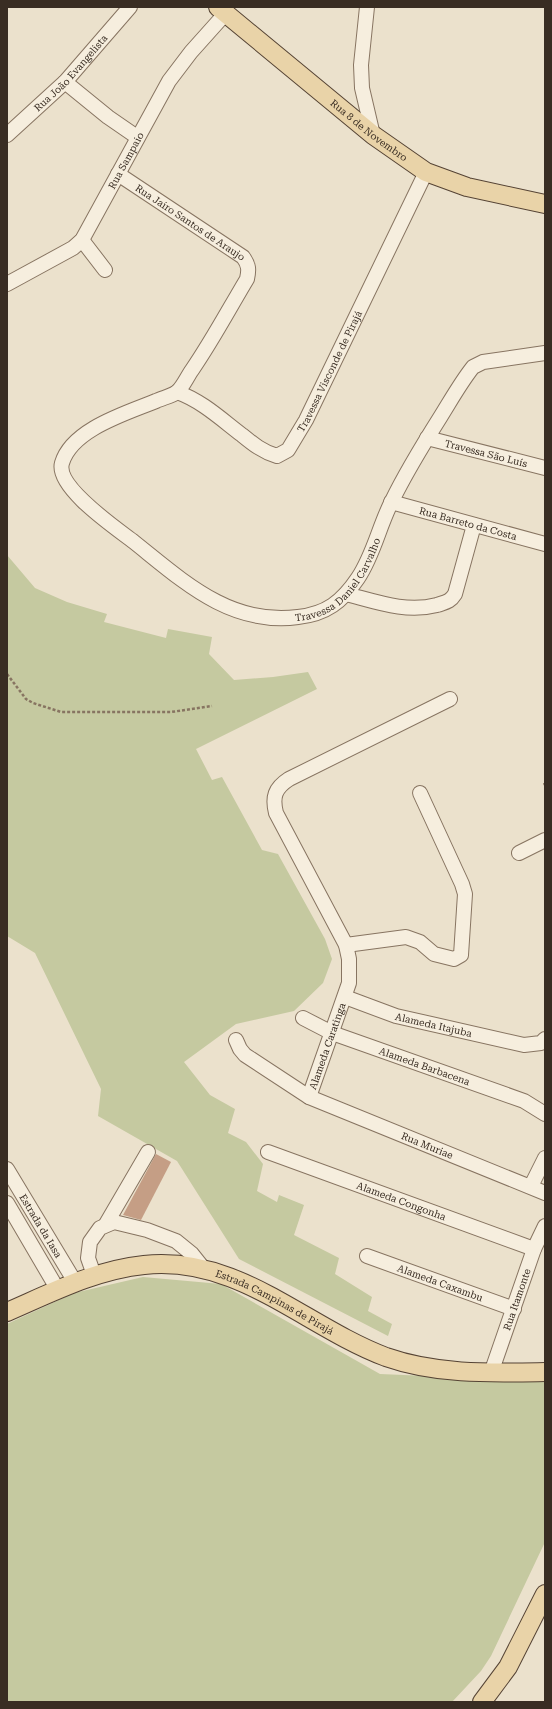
<svg xmlns="http://www.w3.org/2000/svg" width="552" height="1709" viewBox="0 0 552 1709" font-family="'Roboto Serif',serif">
	<style>
		.green { fill: #c5c9a0 }
		.building { fill: #c59e85 }
		.lines { fill: none; stroke-linecap: round; stroke-linejoin: round }
		.minor-casing { stroke: #877461; stroke-width: 16 }
		.major-casing { stroke: #554334; stroke-width: 20 }
		.path { stroke: #877461; stroke-width: 2.5; stroke-dasharray: 3 2; stroke-linecap: butt }
		.minor { stroke: #f6eede; stroke-width: 14 }
		.major { stroke: #e9d3a8; stroke-width: 18 }
		.labels { text-anchor: middle; stroke-width: 3; stroke-linejoin: round; paint-order: stroke }
		.street-label { font-size: 10px; fill: #392d23; stroke: #f3ebdb }
	</style>
	<rect width="100%" height="100%" fill="#ebe1cc"/>
	<path class="green" d="M 7,555 L 35,588 L 67,602 L 107,614 L 104,622 L 166,638 L 168,629 L 212,637 L 209,654 L 234,680 L 273,677 L 308,672 L 317,689 L 196,749 L 212,780 L 222,777 L 262,850 L 278,854 L 325,939 L 332,959 L 323,983 L 294,1011 L 236,1024 L 184,1062 L 210,1095 L 235,1109 L 228,1133 L 246,1142 L 263,1164 L 257,1191 L 277,1202 L 279,1195 L 304,1205 L 294,1235 L 339,1258 L 335,1274 L 372,1297 L 368,1311 L 392,1324 L 388,1336 L 239,1259 L 177,1161 L 98,1116 L 101,1089 L 35,953 L 7,936 Z
		M 143,1277 L 221,1284 L 380,1374 L 545,1381 L 545,1542 L 491,1656 L 481,1671 L 452,1702 L 7,1702 L 7,1324 L 74,1293 Z"/>
	<path class="building" d="M 156,1154 L 171,1162 L 141,1220 L 123,1215 Z"/>
	<g class="lines">
		<defs>
			<g id="minor">
				<path d="M 367,7 L 361,65 L 362,88 L 373,135"/>
				<path d="M 65,82 L 108,117 L 137,137"/>
				<path id="s1" d="M 7,135 L 65,82 L 130,7"/>
				<path id="s2" d="M 118,174 L 243,257 C 249,265 249,270 247,279 C 229,309 212,341 192,370 C 187,377 183,387 177,392 C 172,396 162,398 156,401 C 127,413 72,429 62,463 C 55,487 116,528 134,542 C 183,581 230,626 298,617 C 326,614 342,602 358,578 C 374,554 379,526 392,501 C 406,472 424,443 441,416 C 451,400 461,382 473,367 L 483,362 L 545,353"/>
				<path d="M 82,240 L 105,270"/>
				<path id="s3" d="M 7,284 L 73,248 L 82,240 L 169,81 L 191,52 L 225,14"/>
				<path id="s4" d="M 177,392 C 202,401 221,419 242,435 C 253,444 263,452 277,456 L 288,450 L 306,420 L 426,172"/>
				<path id="s5" d="M 427,438 L 545,468"/>
				<path id="s6" d="M 391,502 L 545,544"/>
				<path d="M 346,594 C 377,602 406,613 437,605 C 446,602 450,602 455,594 L 474,525"/>
				<path d="M 519,853 L 545,840"/>
				<path d="M 346,945 L 406,937 L 420,942 L 434,954 L 454,959 L 461,955 L 465,894 L 462,884 L 420,793"/>
				<path id="s7" d="M 345,997 L 396,1016 L 524,1045 L 541,1043 L 545,1039"/>
				<path id="s8" d="M 303,1018 L 332,1033 L 524,1101 L 545,1114"/>
				<path id="s9" d="M 236,1040 L 240,1049 L 245,1055 L 309,1097 L 545,1193"/>
				<path id="s10" d="M 309,1097 L 349,983 L 349,959 L 346,945 L 276,813 C 272,797 275,788 289,779 L 450,699"/>
				<path id="s11" d="M 268,1152 L 534,1249"/>
				<path id="s12" d="M 7,1169 L 75,1282"/>
				<path d="M 531,1186 L 545,1158"/>
				<path d="M 7,1203 L 58,1290"/>
				<path d="M 106,1224 L 148,1152"/>
				<path id="s13" d="M 367,1256 L 514,1309"/>
				<path d="M 94,1275 L 88,1258 L 90,1242 L 100,1228 L 114,1222 L 147,1230 L 176,1241 L 192,1254 L 204,1269"/>
				<path id="s14" d="M 491,1373 L 534,1249 L 545,1226"/>
			</g>
			<g id="major">
				<path id="s15" d="M 218,7 L 373,135 L 426,172 L 467,187 L 545,204"/>
				<path id="s16" d="M 7,1312 C 51,1293 95,1270 144,1265 C 238,1255 304,1326 386,1357 C 437,1375 492,1373 545,1372"/>
				<path d="M 482,1702 L 508,1667 L 545,1594"/>
			</g>
		</defs>
		<use href="#minor" class="minor-casing"/>
		<use href="#major" class="major-casing"/>
		<path class="path" d="M 7,674 L 26,699 L 33,703 L 61,712 L 171,712 L 212,706
			M 544,783 L 545,785"/>
		<use href="#minor" class="minor"/>
		<use href="#major" class="major"/>
	</g>
	<g class="labels">
		<g class="street-label">
			<text dy="4" stroke="none"><textPath href="#s1" startOffset="89">Rua João Evangelista</textPath></text>
			<text dy="4" stroke="none"><textPath href="#s15" startOffset="195">Rua 8 de Novembro</textPath></text>
			<text dy="4" stroke="none"><textPath href="#s3" startOffset="178">Rua Sampaio</textPath></text>
			<text dy="4" stroke="none"><textPath href="#s2" startOffset="87">Rua Jairo Santos de Araujo</textPath></text>
			<text dy="4" stroke="none"><textPath href="#s4" startOffset="221">Travessa Visconde de Pirajá</textPath></text>
			<text dy="4" stroke="none"><textPath href="#s5" startOffset="61">Travessa São Luís</textPath></text>
			<text dy="4" stroke="none"><textPath href="#s6" startOffset="80">Rua Barreto da Costa</textPath></text>
			<text dy="4" stroke="none"><textPath href="#s2" startOffset="800">Travessa Daniel Carvalho</textPath></text>
			<text dy="4" stroke="none"><textPath href="#s7" startOffset="93">Alameda Itajuba</textPath></text>
			<text dy="4" stroke="none"><textPath href="#s10" startOffset="54">Alameda Caratinga</textPath></text>
			<text dy="4" stroke="none"><textPath href="#s8" startOffset="131">Alameda Barbacena</textPath></text>
			<text dy="4" stroke="none"><textPath href="#s9" startOffset="222">Rua Muriae</textPath></text>
			<text dy="4" stroke="none"><textPath href="#s11" startOffset="142">Alameda Congonha</textPath></text>
			<text dy="4" stroke="none"><textPath href="#s12" startOffset="66">Estrada da Iasa</textPath></text>
			<text dy="4" stroke="none"><textPath href="#s13" startOffset="78">Alameda Caxambu</textPath></text>
			<text dy="4" stroke="none"><textPath href="#s14" startOffset="78">Rua Itamonte</textPath></text>
			<text dy="4" stroke="none"><textPath href="#s16" startOffset="284">Estrada Campinas de Pirajá</textPath></text>
		</g>
	</g>
	<rect width="552" height="1709" fill="none" stroke="#392d23" stroke-width="16"/>
</svg>
